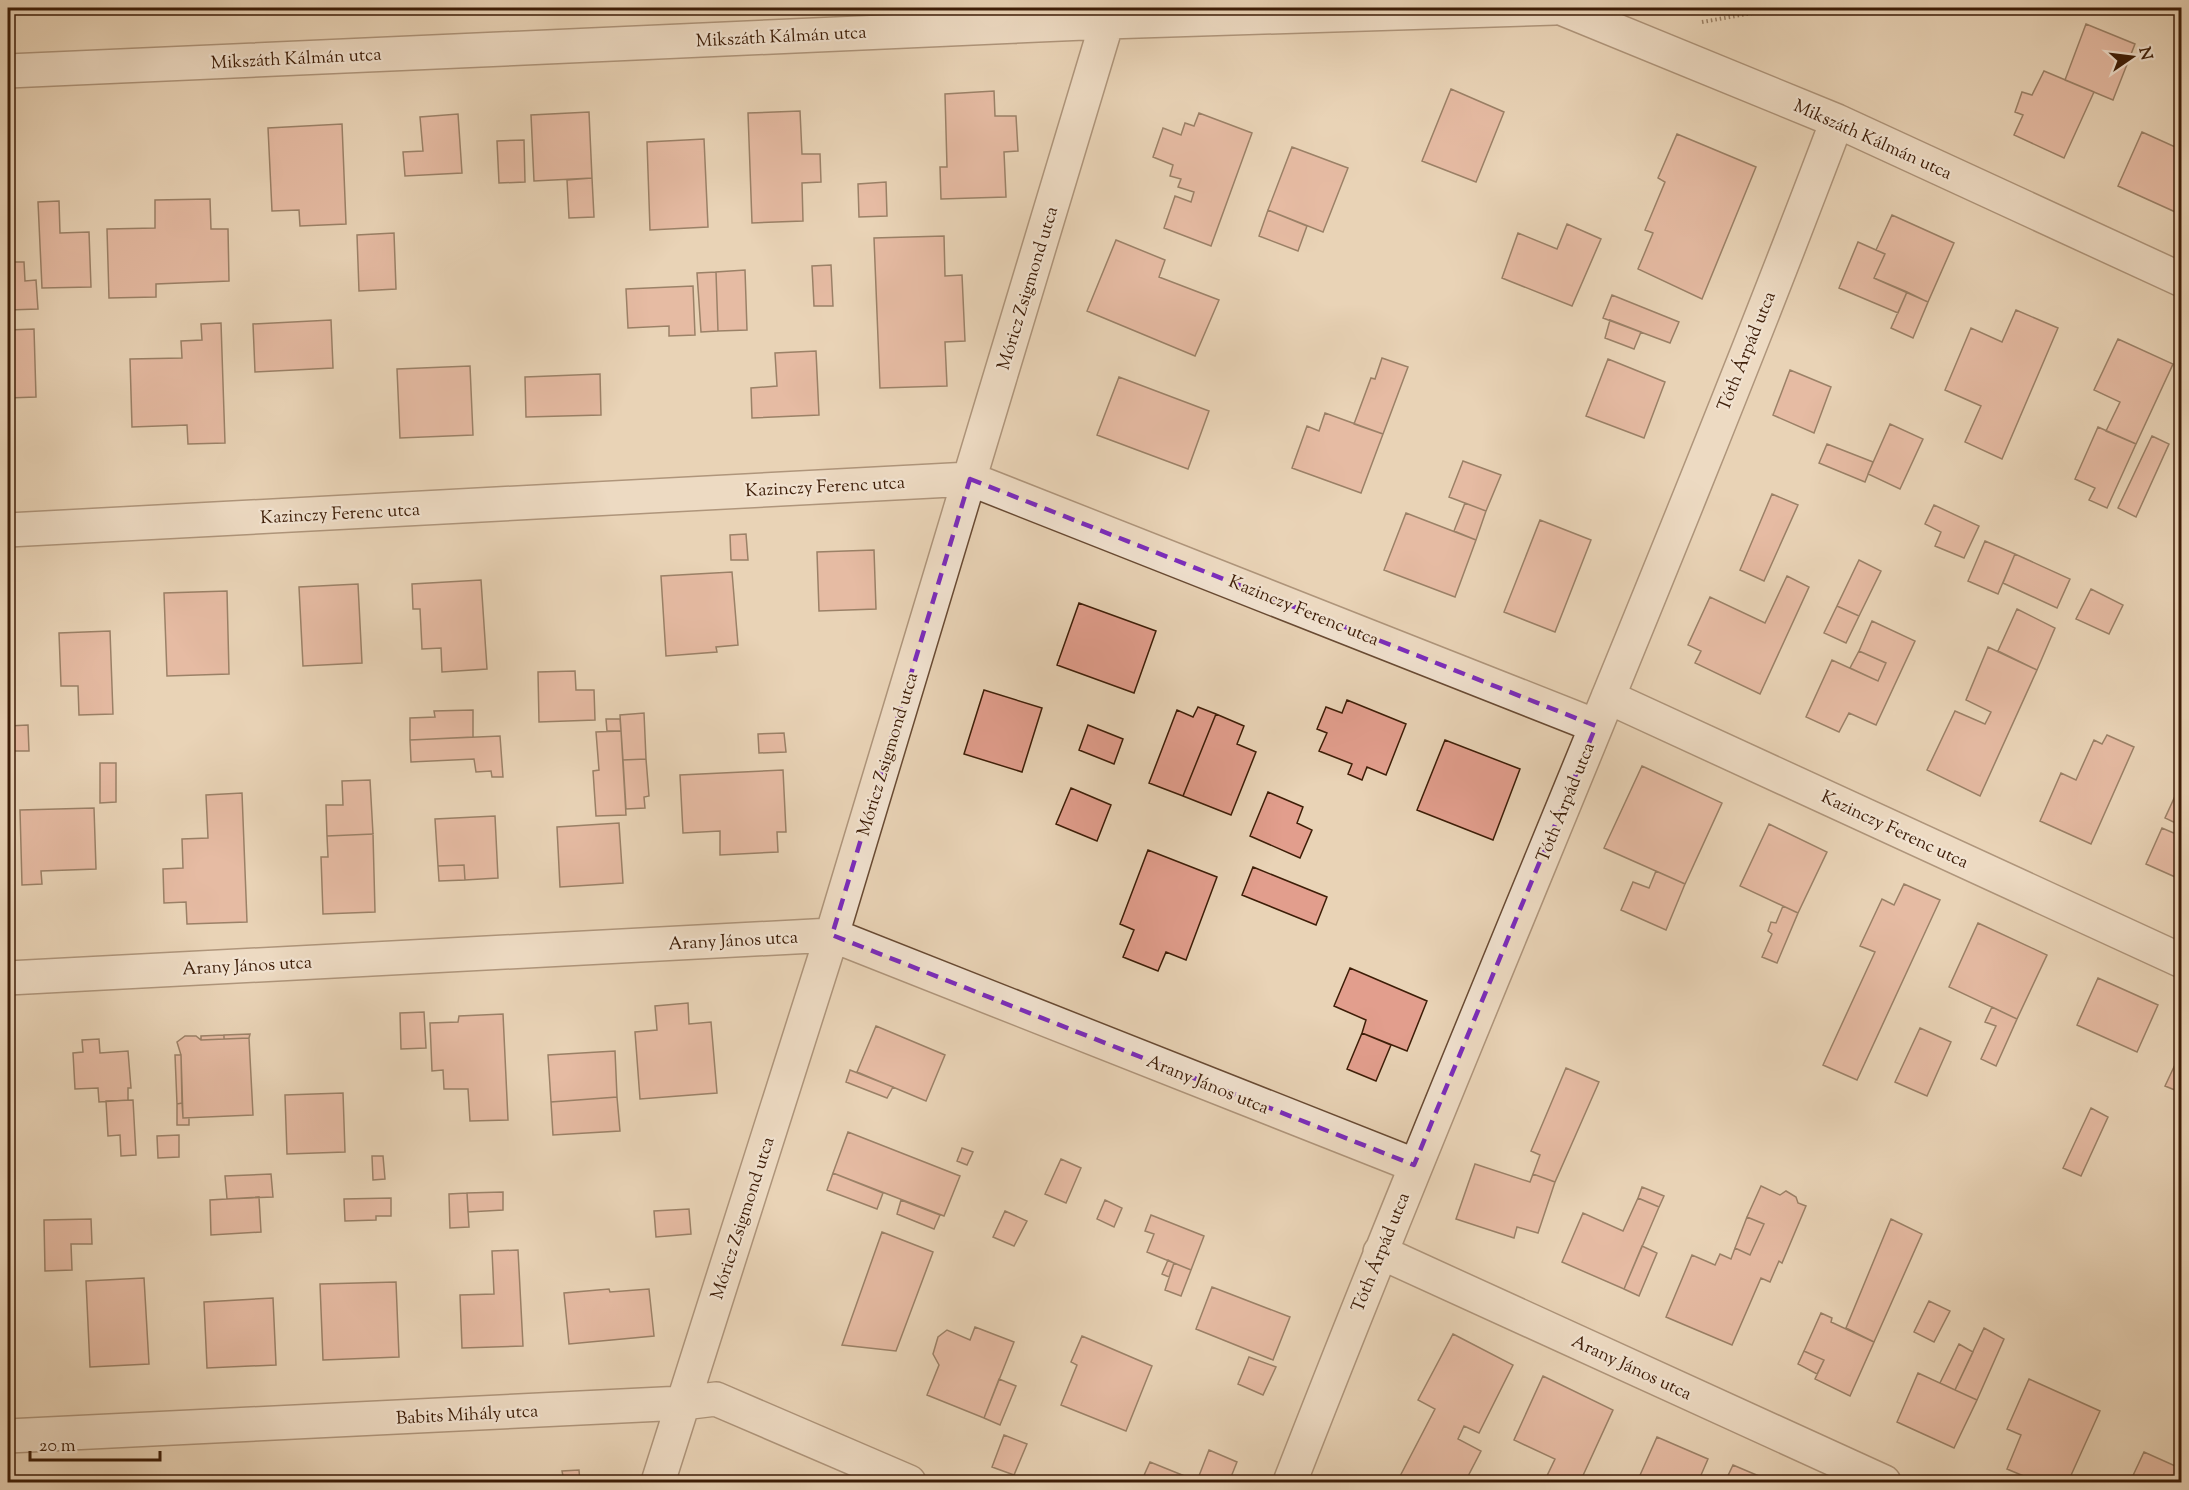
<svg xmlns="http://www.w3.org/2000/svg" width="2189" height="1490" viewBox="0 0 2189 1490" font-family="'Sorts Mill Goudy',serif">
	<style>
		.building { fill: #e29e8d; stroke: #3d1d07; stroke-width: 1.5 }
		.lines { fill: none; stroke-linecap: round; stroke-linejoin: round }
		.street-casing { stroke: #684a33; stroke-width: 36 }
		.path { stroke: #3d1d07; stroke-width: 4; stroke-dasharray: 1.5 3; stroke-linecap: butt }
		.street { stroke: #f1e2d0; stroke-width: 33 }
		.marked { fill: none; stroke: #7b2cbf; stroke-width: 4.5; stroke-dasharray: 12 8; stroke-linejoin: round }
		.labels { text-anchor: middle; stroke-width: 4.5; stroke-linejoin: round; paint-order: stroke }
		.street-label { font-size: 18px; fill: #3d1d07; stroke: #f1e2d0 }
	</style>
	<rect width="100%" height="100%" fill="#e9d3b6"/>
	<filter id="stains"><feTurbulence type="fractalNoise" baseFrequency=".00333" numOctaves="4"/><feColorMatrix values="0 0 0 0 .2 0 0 0 0 .09 0 0 0 0 .02 0 0 0 .5 -.17"/></filter>
	<radialGradient id="worn" r=".72"><stop offset=".6" stop-color="#630" stop-opacity="0"/><stop offset="1" stop-color="#630" stop-opacity=".3"/></radialGradient>
	<path class="building" d="M 2086,24 L 2135,44 L 2113,100 L 2065,80 Z
		M 2044,71 L 2094,92 L 2064,158 L 2014,135 L 2023,115 L 2015,112 L 2022,92 L 2032,95 Z
		M 1451,89 L 1504,112 L 1476,182 L 1422,161 Z
		M 994,91 L 995,116 L 1016,116 L 1018,151 L 1004,152 L 1006,197 L 941,199 L 940,167 L 947,167 L 945,94 Z
		M 800,111 L 802,154 L 820,154 L 821,182 L 802,183 L 803,221 L 752,223 L 748,113 Z
		M 589,112 L 592,178 L 534,181 L 531,115 Z
		M 1199,113 L 1252,133 L 1211,246 L 1164,228 L 1175,196 L 1191,202 L 1194,192 L 1178,187 L 1181,179 L 1170,176 L 1173,165 L 1153,157 L 1163,128 L 1181,135 L 1185,123 L 1194,126 Z
		M 458,114 L 462,173 L 405,176 L 403,152 L 423,151 L 420,117 Z
		M 342,124 L 346,224 L 300,226 L 299,210 L 272,211 L 268,128 Z
		M 2142,132 L 2182,150 L 2182,215 L 2118,186 Z
		M 1677,134 L 1756,167 L 1702,299 L 1638,269 L 1653,233 L 1645,230 L 1665,182 L 1658,178 Z
		M 704,139 L 708,227 L 650,230 L 647,142 Z
		M 524,140 L 525,182 L 499,183 L 497,141 Z
		M 1292,147 L 1348,168 L 1323,232 L 1268,210 Z
		M 592,178 L 594,217 L 569,218 L 567,180 Z
		M 886,182 L 887,216 L 859,217 L 858,184 Z
		M 210,199 L 211,229 L 228,229 L 229,281 L 156,284 L 156,297 L 109,298 L 107,229 L 155,228 L 155,200 Z
		M 59,201 L 60,233 L 89,232 L 91,287 L 42,288 L 38,202 Z
		M 1268,210 L 1307,226 L 1298,251 L 1259,236 Z
		M 1892,215 L 1954,243 L 1928,302 L 1874,278 L 1885,254 L 1876,250 Z
		M 1567,224 L 1601,239 L 1572,306 L 1502,278 L 1518,233 L 1557,249 Z
		M 394,233 L 396,289 L 359,291 L 357,235 Z
		M 944,236 L 945,276 L 962,275 L 965,341 L 945,342 L 947,386 L 880,388 L 874,238 Z
		M 1116,240 L 1165,260 L 1159,277 L 1219,300 L 1195,356 L 1087,311 Z
		M 1858,242 L 1885,254 L 1874,278 L 1907,292 L 1898,313 L 1839,288 Z
		M 8,262 L 24,262 L 25,281 L 36,280 L 38,309 L 8,310 Z
		M 831,265 L 833,306 L 814,306 L 812,266 Z
		M 745,270 L 747,330 L 718,331 L 716,272 Z
		M 716,272 L 718,331 L 701,332 L 697,273 Z
		M 693,286 L 695,335 L 669,336 L 669,326 L 628,328 L 626,289 Z
		M 1907,292 L 1928,302 L 1913,338 L 1891,328 Z
		M 1612,295 L 1679,322 L 1670,343 L 1603,318 Z
		M 2016,310 L 2058,328 L 2002,459 L 1965,442 L 1981,406 L 1945,390 L 1971,328 L 2002,342 Z
		M 331,320 L 333,368 L 255,372 L 253,324 Z
		M 1610,320 L 1641,332 L 1634,349 L 1605,338 Z
		M 221,323 L 225,443 L 188,444 L 187,425 L 132,427 L 130,359 L 182,358 L 181,341 L 202,340 L 201,324 Z
		M 34,329 L 36,397 L 8,398 L 8,330 Z
		M 2118,339 L 2173,364 L 2136,444 L 2106,431 L 2120,402 L 2094,390 Z
		M 816,351 L 819,415 L 752,418 L 751,388 L 777,386 L 775,353 Z
		M 1382,358 L 1408,367 L 1383,434 L 1354,424 L 1371,378 L 1375,379 Z
		M 1608,359 L 1665,382 L 1644,438 L 1586,416 Z
		M 470,366 L 473,435 L 400,438 L 397,369 Z
		M 1790,370 L 1831,387 L 1814,433 L 1773,415 Z
		M 600,374 L 601,415 L 526,417 L 525,377 Z
		M 1119,377 L 1209,411 L 1188,469 L 1097,435 Z
		M 1325,413 L 1383,434 L 1361,493 L 1292,468 L 1307,426 L 1319,431 Z
		M 1890,424 L 1923,439 L 1900,489 L 1868,474 Z
		M 2098,427 L 2136,444 L 2107,508 L 2089,500 L 2095,488 L 2075,479 Z
		M 2152,436 L 2169,444 L 2136,517 L 2118,508 Z
		M 1827,444 L 1873,462 L 1865,482 L 1819,463 Z
		M 1463,461 L 1501,475 L 1486,511 L 1449,497 Z
		M 1772,494 L 1798,505 L 1764,581 L 1740,570 Z
		M 1465,503 L 1486,511 L 1476,540 L 1454,531 Z
		M 1934,505 L 1979,526 L 1964,558 L 1935,546 L 1941,532 L 1925,524 Z
		M 1406,513 L 1476,540 L 1455,597 L 1384,570 Z
		M 1540,520 L 1591,540 L 1555,632 L 1504,612 Z
		M 746,534 L 748,560 L 731,560 L 730,535 Z
		M 1985,541 L 2015,554 L 1998,594 L 1968,581 Z
		M 874,550 L 876,609 L 819,611 L 817,552 Z
		M 2015,554 L 2070,579 L 2057,608 L 2003,583 Z
		M 1859,560 L 1881,571 L 1859,616 L 1837,606 Z
		M 732,572 L 738,645 L 716,647 L 717,652 L 666,656 L 661,576 Z
		M 1787,576 L 1809,587 L 1760,694 L 1695,663 L 1701,651 L 1688,645 L 1710,597 L 1765,623 Z
		M 481,580 L 487,669 L 442,672 L 441,648 L 422,649 L 420,609 L 413,609 L 412,584 Z
		M 358,584 L 362,663 L 303,666 L 299,587 Z
		M 2091,589 L 2123,605 L 2109,634 L 2076,619 Z
		M 227,591 L 229,674 L 167,676 L 164,593 Z
		M 1079,603 L 1156,631 L 1134,693 L 1057,665 Z
		M 1837,606 L 1859,616 L 1846,643 L 1824,633 Z
		M 2017,609 L 2055,628 L 2037,670 L 1998,651 Z
		M 1872,621 L 1915,641 L 1876,725 L 1849,713 L 1839,732 L 1806,717 L 1832,660 L 1878,681 L 1886,663 L 1859,651 Z
		M 110,631 L 113,714 L 79,715 L 78,686 L 61,686 L 59,633 Z
		M 1988,647 L 2037,670 L 1980,796 L 1927,770 L 1955,711 L 1985,724 L 1991,712 L 1966,700 Z
		M 1859,651 L 1886,663 L 1878,681 L 1850,668 Z
		M 575,671 L 576,690 L 594,690 L 595,720 L 539,722 L 538,672 Z
		M 984,690 L 1042,708 L 1022,772 L 964,754 Z
		M 1347,700 L 1406,724 L 1386,775 L 1367,767 L 1362,780 L 1348,774 L 1352,764 L 1319,751 L 1327,733 L 1317,729 L 1326,707 L 1342,713 Z
		M 1198,707 L 1216,714 L 1183,796 L 1149,783 L 1177,710 L 1193,717 Z
		M 473,710 L 473,737 L 410,740 L 410,718 L 435,717 L 434,711 Z
		M 644,713 L 646,759 L 623,760 L 620,715 Z
		M 1216,714 L 1244,726 L 1237,744 L 1256,752 L 1231,815 L 1183,796 Z
		M 606,719 L 620,719 L 621,731 L 607,731 Z
		M 28,725 L 29,751 L 8,751 L 8,726 Z
		M 1088,725 L 1123,739 L 1114,764 L 1079,750 Z
		M 621,731 L 626,815 L 596,816 L 593,771 L 599,770 L 596,732 Z
		M 784,733 L 786,752 L 759,753 L 758,734 Z
		M 2107,735 L 2134,747 L 2091,844 L 2040,821 L 2061,773 L 2076,780 L 2094,740 L 2102,744 Z
		M 500,736 L 503,777 L 492,777 L 491,771 L 476,772 L 474,759 L 411,762 L 410,740 Z
		M 1445,740 L 1520,769 L 1493,840 L 1417,810 Z
		M 646,759 L 649,796 L 644,797 L 645,808 L 626,809 L 623,760 Z
		M 100,763 L 116,763 L 116,802 L 100,803 Z
		M 1642,766 L 1722,803 L 1685,884 L 1604,848 Z
		M 783,770 L 786,832 L 777,832 L 778,852 L 720,855 L 720,831 L 683,833 L 680,775 Z
		M 370,780 L 373,834 L 327,836 L 326,805 L 343,805 L 342,781 Z
		M 2182,781 L 2182,880 L 2146,864 L 2162,828 L 2176,834 L 2180,825 L 2165,818 Z
		M 1071,788 L 1111,805 L 1097,841 L 1056,824 Z
		M 1268,792 L 1303,807 L 1297,823 L 1312,830 L 1300,858 L 1250,836 Z
		M 242,793 L 247,922 L 187,924 L 186,902 L 164,903 L 163,869 L 183,868 L 182,839 L 208,838 L 206,795 Z
		M 94,808 L 96,869 L 41,871 L 42,884 L 22,885 L 20,810 Z
		M 495,816 L 498,878 L 465,880 L 464,865 L 438,866 L 435,819 Z
		M 619,823 L 623,883 L 560,887 L 557,827 Z
		M 1769,824 L 1827,852 L 1798,913 L 1740,886 Z
		M 373,834 L 375,912 L 323,914 L 321,857 L 328,857 L 327,836 Z
		M 1148,850 L 1217,877 L 1186,960 L 1166,952 L 1158,971 L 1123,957 L 1134,930 L 1120,924 Z
		M 464,865 L 465,880 L 439,881 L 438,866 Z
		M 1253,867 L 1327,897 L 1316,925 L 1242,895 Z
		M 1656,871 L 1685,884 L 1666,930 L 1621,910 L 1633,882 L 1649,888 Z
		M 1904,884 L 1940,900 L 1857,1080 L 1823,1065 L 1875,952 L 1860,946 L 1882,899 L 1894,905 Z
		M 1783,906 L 1798,913 L 1777,963 L 1762,957 L 1772,934 L 1768,931 L 1771,922 L 1776,923 Z
		M 1978,923 L 2047,955 L 2017,1019 L 1949,987 Z
		M 1350,968 L 1427,1001 L 1407,1051 L 1362,1033 L 1366,1020 L 1334,1006 Z
		M 2098,978 L 2158,1005 L 2137,1052 L 2077,1025 Z
		M 688,1003 L 689,1024 L 711,1022 L 717,1093 L 640,1099 L 635,1032 L 657,1030 L 655,1006 Z
		M 1992,1007 L 2017,1019 L 1996,1066 L 1981,1059 L 1996,1026 L 1985,1022 Z
		M 424,1012 L 426,1048 L 401,1049 L 400,1013 Z
		M 503,1014 L 508,1120 L 470,1121 L 468,1089 L 444,1089 L 443,1070 L 432,1071 L 430,1023 L 458,1022 L 459,1016 Z
		M 876,1026 L 945,1055 L 926,1101 L 857,1072 Z
		M 1920,1028 L 1951,1042 L 1927,1096 L 1895,1082 Z
		M 1362,1033 L 1391,1045 L 1376,1081 L 1347,1069 Z
		M 250,1034 L 249,1038 L 224,1039 L 224,1035 Z
		M 224,1035 L 224,1039 L 201,1040 L 201,1036 Z
		M 185,1036 L 196,1036 L 201,1040 L 249,1038 L 253,1115 L 183,1118 L 181,1055 L 177,1042 Z
		M 99,1039 L 100,1053 L 128,1051 L 131,1088 L 128,1088 L 128,1100 L 99,1102 L 98,1088 L 75,1089 L 73,1053 L 83,1052 L 82,1040 Z
		M 615,1051 L 617,1097 L 551,1102 L 548,1055 Z
		M 2180,1054 L 2182,1055 L 2182,1093 L 2165,1086 Z
		M 175,1055 L 181,1055 L 182,1103 L 177,1104 Z
		M 1566,1068 L 1599,1082 L 1555,1182 L 1533,1174 L 1540,1155 L 1531,1151 Z
		M 850,1070 L 893,1087 L 887,1098 L 846,1082 Z
		M 343,1093 L 345,1152 L 287,1154 L 285,1095 Z
		M 617,1097 L 620,1131 L 553,1135 L 551,1102 Z
		M 133,1100 L 136,1155 L 121,1156 L 120,1135 L 108,1136 L 106,1101 Z
		M 182,1103 L 183,1118 L 189,1118 L 189,1125 L 177,1125 L 177,1104 Z
		M 2091,1108 L 2108,1117 L 2081,1176 L 2063,1168 Z
		M 848,1132 L 960,1176 L 944,1216 L 833,1173 Z
		M 179,1135 L 179,1157 L 158,1158 L 157,1136 Z
		M 962,1148 L 973,1152 L 967,1165 L 957,1161 Z
		M 372,1156 L 383,1156 L 385,1179 L 373,1180 Z
		M 1061,1159 L 1081,1168 L 1066,1203 L 1045,1194 Z
		M 1475,1164 L 1530,1182 L 1533,1174 L 1555,1182 L 1538,1233 L 1517,1227 L 1514,1238 L 1456,1219 Z
		M 833,1173 L 883,1193 L 877,1209 L 827,1190 Z
		M 271,1174 L 273,1197 L 227,1199 L 225,1176 Z
		M 1761,1186 L 1780,1195 L 1786,1191 L 1796,1197 L 1798,1203 L 1806,1206 L 1782,1263 L 1779,1261 L 1770,1282 L 1761,1278 L 1732,1345 L 1666,1317 L 1692,1255 L 1715,1265 L 1720,1254 L 1731,1259 L 1735,1248 L 1750,1255 L 1764,1224 L 1747,1217 Z
		M 1642,1187 L 1664,1196 L 1659,1207 L 1638,1198 Z
		M 503,1192 L 503,1210 L 468,1212 L 467,1193 Z
		M 467,1193 L 469,1227 L 450,1228 L 449,1194 Z
		M 259,1197 L 261,1232 L 211,1235 L 210,1200 Z
		M 391,1198 L 391,1216 L 376,1216 L 376,1220 L 345,1221 L 344,1199 Z
		M 1638,1198 L 1659,1207 L 1624,1289 L 1562,1262 L 1583,1213 L 1623,1231 Z
		M 901,1200 L 940,1215 L 934,1229 L 897,1214 Z
		M 1105,1200 L 1122,1208 L 1114,1227 L 1097,1219 Z
		M 689,1209 L 691,1234 L 656,1237 L 654,1211 Z
		M 1005,1211 L 1027,1221 L 1014,1246 L 993,1237 Z
		M 1151,1215 L 1204,1236 L 1191,1270 L 1147,1252 L 1154,1234 L 1145,1231 Z
		M 1747,1217 L 1764,1224 L 1750,1255 L 1735,1248 Z
		M 91,1219 L 92,1244 L 71,1244 L 72,1270 L 45,1271 L 44,1220 Z
		M 1891,1219 L 1922,1234 L 1874,1342 L 1846,1328 Z
		M 882,1232 L 933,1252 L 896,1351 L 842,1345 Z
		M 1642,1246 L 1657,1253 L 1639,1296 L 1624,1289 Z
		M 518,1250 L 523,1346 L 462,1348 L 460,1295 L 494,1294 L 492,1251 Z
		M 1168,1260 L 1174,1263 L 1169,1277 L 1162,1274 Z
		M 1174,1263 L 1191,1270 L 1181,1296 L 1165,1290 Z
		M 8,1271 L 10,1271 L 14,1357 L 8,1357 Z
		M 144,1278 L 149,1364 L 90,1367 L 86,1281 Z
		M 396,1282 L 399,1357 L 323,1360 L 320,1284 Z
		M 1212,1287 L 1290,1317 L 1273,1360 L 1196,1329 Z
		M 609,1289 L 610,1292 L 649,1289 L 654,1336 L 569,1344 L 564,1293 Z
		M 273,1298 L 276,1365 L 207,1368 L 204,1302 Z
		M 1929,1301 L 1950,1311 L 1934,1342 L 1914,1332 Z
		M 1821,1313 L 1832,1318 L 1831,1322 L 1874,1342 L 1850,1396 L 1815,1379 L 1824,1360 L 1804,1351 Z
		M 975,1327 L 1014,1342 L 984,1418 L 927,1395 L 939,1365 L 933,1354 L 938,1337 L 947,1330 L 970,1340 Z
		M 1984,1328 L 2004,1339 L 1977,1400 L 1955,1390 Z
		M 1453,1334 L 1513,1365 L 1479,1433 L 1464,1426 L 1458,1439 L 1481,1451 L 1465,1482 L 1397,1482 L 1435,1409 L 1418,1400 Z
		M 1082,1336 L 1152,1366 L 1126,1431 L 1061,1405 L 1077,1365 L 1071,1362 Z
		M 1959,1344 L 1973,1352 L 1955,1390 L 1940,1383 Z
		M 1804,1351 L 1824,1360 L 1817,1374 L 1798,1364 Z
		M 1249,1357 L 1276,1367 L 1263,1395 L 1238,1384 Z
		M 1918,1373 L 1977,1400 L 1954,1448 L 1897,1422 Z
		M 1543,1376 L 1613,1410 L 1580,1482 L 1544,1482 L 1555,1459 L 1514,1440 Z
		M 999,1379 L 1016,1386 L 1000,1425 L 984,1418 Z
		M 2029,1379 L 2100,1411 L 2068,1482 L 2038,1482 L 2007,1469 L 2021,1435 L 2007,1429 Z
		M 1004,1435 L 1027,1444 L 1014,1475 L 992,1467 Z
		M 1657,1437 L 1708,1459 L 1698,1482 L 1637,1482 Z
		M 1209,1450 L 1237,1462 L 1229,1482 L 1197,1481 Z
		M 2144,1452 L 2182,1469 L 2182,1482 L 2130,1482 Z
		M 1150,1462 L 1197,1481 L 1201,1482 L 1141,1482 Z
		M 1733,1465 L 1773,1482 L 1725,1482 Z
		M 579,1470 L 580,1482 L 522,1482 L 522,1479 L 563,1476 L 562,1471 Z"/>
	<g class="lines">
		<defs>
			<path id="street" d="M 1561,8 L 1837,121 L 2182,280
				M 8,71 L 1107,22 L 1555,8
				M 8,530 L 970,479 L 1596,726
				M 1608,697 L 2182,961
				M 8,978 L 832,935 L 1414,1165
				M 1380,1252 L 1884,1482
				M 8,1436 L 683,1403 L 716,1399 L 909,1482
				M 658,1482 L 832,935 L 1107,22
				M 1290,1482 C 1467,1027 1664,578 1837,121"/>
		</defs>
		<use href="#street" class="street-casing"/>
		<path class="path" d="M 1702,22 L 1780,8"/>
		<use href="#street" class="street"/>
	</g>
	<path d="M0 0H2189V1490H0ZM 970,479 L 1596,726 L 1414,1165 L 832,935 Z" fill="#e9d3b6" fill-opacity=".55" fill-rule="evenodd"/>
	<path class="marked" d="M 970,479 L 1596,726 L 1414,1165 L 832,935 Z"/>
	<g class="labels">
		<g class="street-label">
			<text transform="translate(781 36) rotate(-3)" y="6">Mikszáth Kálmán utca</text>
			<text transform="translate(296 58) rotate(-3)" y="6">Mikszáth Kálmán utca</text>
			<text transform="translate(1873 139) rotate(24)" y="6">Mikszáth Kálmán utca</text>
			<text transform="translate(1027 288) rotate(-73)" y="6">Móricz Zsigmond utca</text>
			<text transform="translate(1746 351) rotate(-68)" y="6">Tóth Árpád utca</text>
			<text transform="translate(825 486) rotate(-3)" y="6">Kazinczy Ferenc utca</text>
			<text transform="translate(340 513) rotate(-3)" y="6">Kazinczy Ferenc utca</text>
			<text transform="translate(1304 610) rotate(22)" y="6">Kazinczy Ferenc utca</text>
			<text transform="translate(887 754) rotate(-73)" y="6">Móricz Zsigmond utca</text>
			<text transform="translate(1565 802) rotate(-68)" y="6">Tóth Árpád utca</text>
			<text transform="translate(1895 829) rotate(25)" y="6">Kazinczy Ferenc utca</text>
			<text transform="translate(733 940) rotate(-3)" y="6">Arany János utca</text>
			<text transform="translate(247 965) rotate(-3)" y="6">Arany János utca</text>
			<text transform="translate(1208 1084) rotate(22)" y="6">Arany János utca</text>
			<text transform="translate(742 1218) rotate(-72)" y="6">Móricz Zsigmond utca</text>
			<text transform="translate(1380 1252) rotate(-68)" y="6">Tóth Árpád utca</text>
			<text transform="translate(1632 1367) rotate(25)" y="6">Arany János utca</text>
			<text transform="translate(467 1414) rotate(-3)" y="6">Babits Mihály utca</text>
		</g>
	</g>
	<rect width="2189" height="1490" fill="none" stroke="#e9d3b6" stroke-width="30"/>
	<rect x="9" y="9" width="2171" height="1472" fill="none" stroke="#3d1d07" stroke-width="3"/>
	<rect x="15" y="15" width="2159" height="1460" fill="none" stroke="#3d1d07" stroke-width="1.5"/>
	<g transform="translate(2132 57) rotate(76)" stroke="#f1e2d0" stroke-width="4.5" paint-order="stroke">
	<path d="M0-4.5L10 22L0 15L-10 22Z" fill="#3d1d07"/>
	<text y="-9" font-size="16" font-weight="bold" text-anchor="middle" fill="#3d1d07">N</text>
	</g>
	<path d="M30 1451v9h130v-9" fill="none" stroke="#3d1d07" stroke-width="3"/>
	<text x="39" y="1451" font-size="18" fill="#3d1d07" stroke="#f1e2d0" stroke-width="4.5" paint-order="stroke">20 m</text>
	<rect width="100%" height="100%" filter="url(#stains)"/>
	<rect width="100%" height="100%" fill="url(#worn)"/>
</svg>
